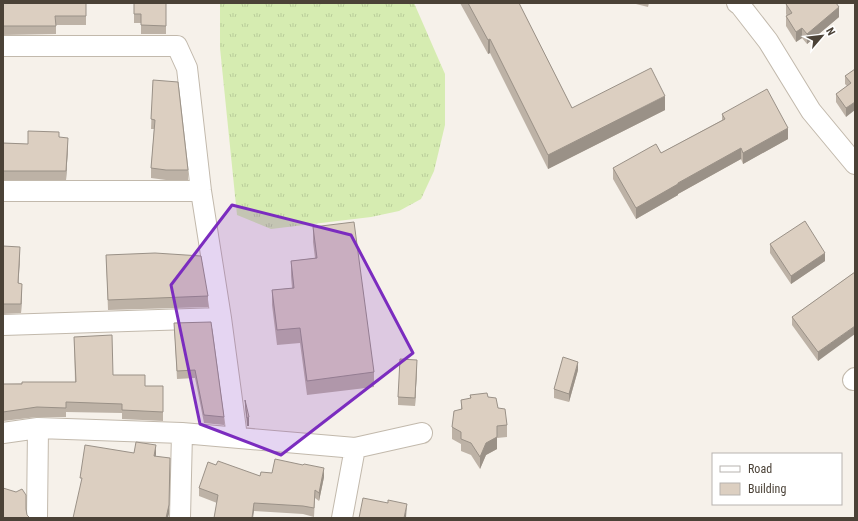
<svg xmlns="http://www.w3.org/2000/svg" width="858" height="521" viewBox="0 0 858 521" font-family="'Roboto Condensed',sans-serif">
	<style>
		.grass { fill: url(#grass-tufts) }
		.lines { fill: none; stroke-linecap: round; stroke-linejoin: round }
		.street-casing { stroke: #c2b9ac; stroke-width: 22 }
		.street { stroke: #fff; stroke-width: 20 }
		.wall { fill: #bdb2a6 }
		.shaded-wall { fill: #9a9187 }
		.building { fill: #dccfc1; stroke: #9a9187 }
		.marked { fill: #7b2cbf; fill-opacity: 0.2; stroke: #7b2cbf; stroke-width: 3; stroke-linejoin: round }
	</style>
	<defs>
		<pattern id="grass-tufts" width="24" height="20" patternUnits="userSpaceOnUse"><rect width="24" height="20" fill="#d6ecb1"/><path d="M3 7l-1-3M5 7V3M7 7l1-3M15 17l-1-3M17 17v-4M19 17l1-3" fill="none" stroke="#b9cc99"/></pattern>
	</defs>
	<rect width="100%" height="100%" fill="#f6f1ea"/>
	<path class="grass" d="M 220,3 L 414,3 L 445,74 L 445,125 L 434,171 L 421,199 L 399,211 L 371,217 L 271,229 L 237,215 L 220,48 Z"/>
	<g class="lines">
		<defs>
			<path id="street" d="M 737,3 L 740,5 L 768,41 L 811,111 L 855,164
				M 3,46 L 177,46 L 187,68 L 201,191 L 221,318 L 237,437
				M 3,191 L 201,191
				M 3,325 L 221,318
				M 853,380 L 855,378
				M 3,433 L 38,428 L 182,433 L 355,448 L 422,433
				M 37,518 L 38,428
				M 180,518 L 182,433
				M 342,518 L 355,448"/>
		</defs>
		<use href="#street" class="street-casing"/>
		<use href="#street" class="street"/>
	</g>
	<path class="wall" d="M 3,3 L 86,3 L 86,25 L 56,25 L 56,34 L 3,35 Z
		M 134,3 L 166,3 L 166,34 L 141,34 L 141,23 L 134,23 Z
		M 460,3 L 519,3 L 572,108 L 665,110 L 548,169 L 490,53 L 488,54 Z
		M 632,3 L 649,3 L 648,7 Z
		M 787,3 L 836,3 L 839,17 L 807,44 L 802,38 L 796,42 L 786,26 L 786,16 L 787,16 L 786,14 L 786,4 Z
		M 855,69 L 846,117 L 836,102 L 836,94 L 847,86 L 845,84 L 845,76 Z
		M 153,80 L 188,170 L 188,180 L 166,180 L 151,178 L 151,168 L 154,129 L 151,129 Z
		M 722,114 L 788,139 L 743,164 L 741,159 L 678,194 L 678,195 L 636,219 L 613,179 L 613,168 L 661,153 L 722,120 Z
		M 59,137 L 68,146 L 66,180 L 3,180 L 3,143 L 28,144 Z
		M 313,227 L 374,372 L 374,387 L 307,395 L 300,343 L 277,345 L 272,305 L 272,290 L 292,288 L 291,276 L 291,261 L 315,258 L 313,242 Z
		M 770,244 L 825,261 L 791,284 L 770,253 Z
		M 3,246 L 20,256 L 18,283 L 22,293 L 21,313 L 3,314 Z
		M 106,255 L 208,296 L 208,307 L 108,310 Z
		M 855,272 L 818,361 L 792,325 L 792,317 Z
		M 174,323 L 224,417 L 224,425 L 204,423 L 195,378 L 177,379 Z
		M 74,337 L 113,375 L 145,386 L 163,386 L 163,421 L 122,419 L 122,413 L 66,412 L 66,417 L 37,417 L 3,421 L 3,384 L 75,382 Z
		M 417,368 L 415,406 L 398,405 L 398,397 Z
		M 578,370 L 569,402 L 554,398 L 554,389 Z
		M 470,395 L 488,397 L 498,408 L 507,425 L 507,437 L 497,438 L 497,449 L 486,455 L 480,469 L 471,455 L 461,451 L 461,444 L 452,439 L 452,427 L 461,410 L 461,400 L 470,399 Z
		M 245,400 L 249,426 L 247,426 L 245,408 Z
		M 216,465 L 260,476 L 324,477 L 319,501 L 315,498 L 314,517 L 303,514 L 254,511 L 217,503 L 199,496 L 199,488 Z"/>
	<path class="shaded-wall" d="M 839,7 L 839,17 L 807,44 L 807,34 Z
		M 802,28 L 802,38 L 796,42 L 796,32 Z
		M 490,39 L 490,53 L 488,54 L 488,40 Z
		M 665,96 L 665,110 L 548,169 L 548,155 Z
		M 855,102 L 855,110 L 846,117 L 846,108 Z
		M 788,128 L 788,139 L 743,164 L 743,153 Z
		M 68,138 L 68,146 L 66,180 L 66,171 Z
		M 741,148 L 741,159 L 678,194 L 678,195 L 636,219 L 636,208 L 678,183 Z
		M 20,247 L 20,256 L 18,292 L 18,283 Z
		M 825,253 L 825,261 L 791,284 L 791,276 Z
		M 22,284 L 22,293 L 21,313 L 21,304 Z
		M 855,326 L 855,334 L 818,361 L 818,352 Z
		M 417,360 L 417,368 L 415,406 L 415,398 Z
		M 578,362 L 578,370 L 569,402 L 569,394 Z
		M 249,417 L 249,426 L 247,426 L 247,418 Z
		M 497,426 L 497,449 L 486,455 L 480,469 L 480,457 L 486,443 Z
		M 156,445 L 156,455 L 154,465 L 154,456 Z
		M 170,458 L 169,514 L 168,518 L 166,518 Z
		M 324,468 L 324,477 L 319,501 L 319,493 Z
		M 254,503 L 254,511 L 253,518 L 252,518 Z
		M 407,504 L 406,518 L 404,518 Z"/>
	<path class="building" d="M 3,3 L 86,3 L 86,16 L 55,16 L 56,26 L 3,26 Z
		M 134,3 L 166,3 L 166,26 L 141,25 L 141,14 L 134,14 Z
		M 468,3 L 519,3 L 572,108 L 651,68 L 665,96 L 548,155 L 490,39 L 488,40 Z
		M 788,3 L 836,3 L 839,7 L 807,34 L 802,28 L 796,32 L 786,16 L 792,13 L 786,4 Z
		M 855,69 L 855,102 L 846,108 L 836,94 L 851,83 L 845,76 Z
		M 153,80 L 178,82 L 188,170 L 166,170 L 151,168 L 155,120 L 151,119 Z
		M 767,89 L 788,128 L 743,153 L 741,148 L 678,183 L 678,184 L 636,208 L 613,168 L 656,144 L 661,153 L 725,119 L 722,114 Z
		M 28,131 L 59,132 L 59,137 L 68,138 L 66,171 L 3,171 L 3,143 L 28,144 Z
		M 805,221 L 825,253 L 791,276 L 770,244 Z
		M 354,222 L 374,372 L 307,381 L 300,328 L 277,330 L 272,290 L 294,288 L 291,261 L 317,258 L 313,227 Z
		M 3,246 L 20,247 L 18,283 L 22,284 L 21,304 L 3,304 Z
		M 155,253 L 201,256 L 208,296 L 108,300 L 106,255 Z
		M 855,272 L 855,326 L 818,352 L 792,317 Z
		M 211,322 L 224,417 L 204,415 L 195,370 L 177,371 L 174,323 Z
		M 112,335 L 113,375 L 145,375 L 145,386 L 163,386 L 163,412 L 122,410 L 122,404 L 66,402 L 66,408 L 37,407 L 3,412 L 3,384 L 22,384 L 22,382 L 76,382 L 74,337 Z
		M 563,357 L 578,362 L 569,394 L 554,389 Z
		M 400,359 L 417,360 L 415,398 L 398,397 Z
		M 487,393 L 488,397 L 496,398 L 498,408 L 505,409 L 507,425 L 497,426 L 497,437 L 486,443 L 480,457 L 471,443 L 461,439 L 461,432 L 452,427 L 454,411 L 462,409 L 461,400 L 471,398 L 470,395 Z
		M 245,400 L 249,417 L 247,418 Z
		M 136,442 L 156,445 L 154,456 L 170,458 L 169,505 L 166,518 L 73,518 L 82,478 L 80,478 L 85,445 L 134,453 Z
		M 275,459 L 303,465 L 304,464 L 324,468 L 319,493 L 315,490 L 314,508 L 303,506 L 254,503 L 252,518 L 214,518 L 218,495 L 199,488 L 208,462 L 216,465 L 218,461 L 260,476 L 261,472 L 272,473 Z
		M 3,488 L 16,492 L 22,489 L 26,495 L 26,509 L 27,515 L 30,518 L 3,518 Z
		M 363,498 L 388,503 L 388,500 L 407,504 L 404,518 L 359,518 Z"/>
	<path class="marked" d="M 232,205 L 351,235 L 413,353 L 281,455 L 200,424 L 171,285 Z"/>
	<rect width="858" height="521" fill="none" stroke="#4b4237" stroke-width="8"/>
	<rect x="712" y="453" width="130" height="52" fill="#ffffff" stroke="#b7b3af"/>
	<rect x="720" y="466" width="20" height="6" fill="#ffffff" stroke="#b7b3af"/>
	<text x="748" y="473" font-size="12" fill="#4b4237">Road</text>
	<rect x="720" y="483" width="20" height="12" fill="#dccfc1" stroke="#b7b3af"/>
	<text x="748" y="493" font-size="12" fill="#4b4237">Building</text>
	<g transform="translate(822 36) rotate(62)" stroke="#ffffff" stroke-width="3" paint-order="stroke">
	<path d="M0-3L7 15L0 10L-7 15Z" fill="#4b4237"/>
	<text y="-6" font-size="11" font-weight="bold" text-anchor="middle" fill="#4b4237">N</text>
	</g>
</svg>
